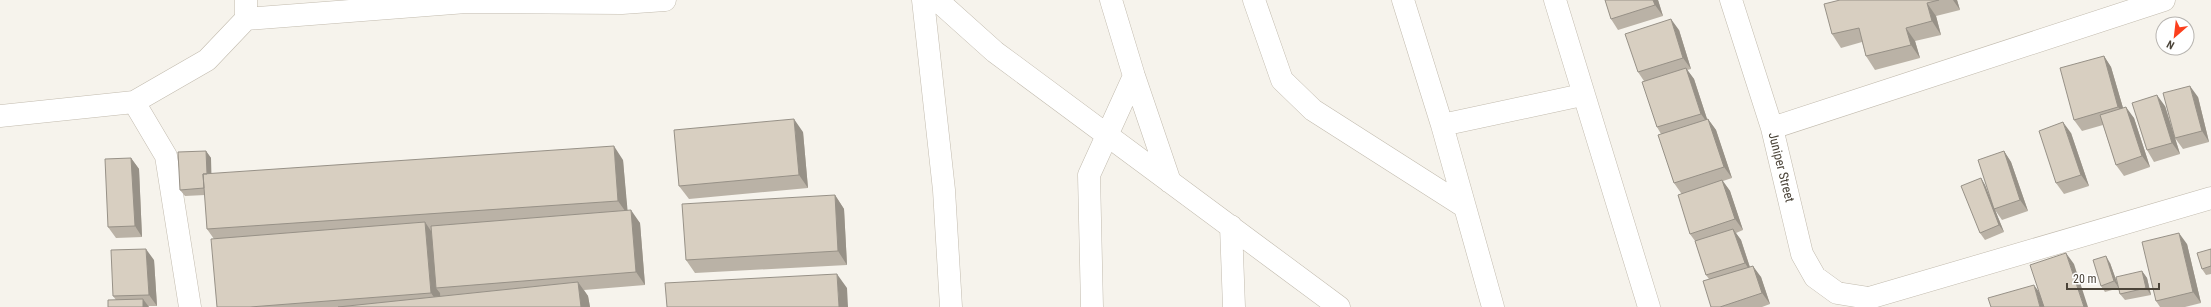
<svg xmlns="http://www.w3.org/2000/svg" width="2211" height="307" viewBox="0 0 2211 307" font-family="'Roboto Condensed',sans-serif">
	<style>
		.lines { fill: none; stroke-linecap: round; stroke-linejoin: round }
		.minor-casing { stroke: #c2bbae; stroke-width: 23 }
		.minor { stroke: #fff; stroke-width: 22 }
		.wall { fill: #bab2a6 }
		.shaded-wall { fill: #979187 }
		.building { fill: #d8cfc1; stroke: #979187 }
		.labels { text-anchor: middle; stroke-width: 4; stroke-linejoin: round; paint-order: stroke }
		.street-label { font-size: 13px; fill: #4b4439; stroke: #fff }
	</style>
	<rect width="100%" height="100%" fill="#f6f3ec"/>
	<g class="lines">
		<defs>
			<path id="minor" d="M 923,0 L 944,190 L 951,307
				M 937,0 L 995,52 L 1339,307
				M 1111,0 L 1134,76 L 1170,182
				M 1254,0 L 1282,80 L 1313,110 L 1465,207
				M 1403,0 L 1442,125 L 1493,307
				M 1555,0 L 1649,307
				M 1731,0 L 1772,128 L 1802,254 L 1815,277 L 1837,293 L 1869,298 L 2211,198
				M 246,19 L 246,0
				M 134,102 L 166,156 L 190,307
				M 0,116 L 134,102 L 207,60 L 246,19 L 466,2 L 622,3 L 665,0
				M 1442,125 L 1582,95
				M 1772,128 L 2164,0
				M 1231,226 L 1234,307
				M 1092,307 L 1089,175 L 1134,76"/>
		</defs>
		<use href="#minor" class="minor-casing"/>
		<use href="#minor" class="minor"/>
	</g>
	<path class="wall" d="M 1605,0 L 1658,0 L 1663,16 L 1618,30 L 1611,19 Z
		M 1840,0 L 1957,0 L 1960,10 L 1936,16 L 1941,35 L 1915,41 L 1920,58 L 1875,70 L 1866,56 L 1862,42 L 1841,48 L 1832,34 Z
		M 1679,30 L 1691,69 L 1687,70 L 1694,79 L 1707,119 L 1708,119 L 1716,130 L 1732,178 L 1723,181 L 1730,191 L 1743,230 L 1736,233 L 1741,240 L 1750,267 L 1761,277 L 1770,304 L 1762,307 L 1711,307 L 1709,279 L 1706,275 L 1695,241 L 1690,234 L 1681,193 L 1674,183 L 1661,134 L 1657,127 L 1644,81 L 1638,72 Z
		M 2104,56 L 2111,67 L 2123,108 L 2134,118 L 2150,167 L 2124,176 L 2116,165 L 2103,125 L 2082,131 L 2074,120 Z
		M 2198,97 L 2209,142 L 2183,149 L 2175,138 Z
		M 2165,106 L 2180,154 L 2154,162 L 2147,150 Z
		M 803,132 L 808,188 L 689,199 L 679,186 Z
		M 2071,133 L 2089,186 L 2064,194 L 2056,183 Z
		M 206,151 L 211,158 L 211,174 L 623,160 L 627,210 L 640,223 L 645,285 L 584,290 L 588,296 L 590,307 L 217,307 L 214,239 L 207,229 L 205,195 L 185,196 L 180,190 Z
		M 2004,151 L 2011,162 L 2028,211 L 2002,220 L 1995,210 L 2004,232 L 1985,240 L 1980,233 L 1981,178 L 1985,185 L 1992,203 Z
		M 131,158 L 139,169 L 142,237 L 116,238 L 108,227 Z
		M 835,195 L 844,209 L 847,265 L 695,273 L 686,260 Z
		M 2187,244 L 2201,303 L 2185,307 L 2160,307 L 2156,301 Z
		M 2211,249 L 2211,274 L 2206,275 L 2202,269 Z
		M 154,260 L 157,306 L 148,306 L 149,307 L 108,307 L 116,300 L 113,296 Z
		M 2110,263 L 2119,288 L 2105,292 L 2101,286 Z
		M 2142,271 L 2147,278 L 2151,295 L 2125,300 L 2120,294 Z"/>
	<path class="shaded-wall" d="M 1653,0 L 1658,0 L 1663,16 L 1655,5 Z
		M 1953,0 L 1957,0 L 1960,10 Z
		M 1927,3 L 1936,16 L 1941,35 L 1932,21 Z
		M 1671,19 L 1679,30 L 1691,69 L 1683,58 Z
		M 1906,28 L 1915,41 L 1920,58 L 1911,45 Z
		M 2104,56 L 2111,67 L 2126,118 L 2118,107 Z
		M 1686,68 L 1694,79 L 1709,125 L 1701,114 Z
		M 2190,86 L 2198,97 L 2209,142 L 2202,131 Z
		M 2157,95 L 2165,106 L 2180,154 L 2172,143 Z
		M 2126,107 L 2134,118 L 2150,167 L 2142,156 Z
		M 794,119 L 803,132 L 808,188 L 799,175 Z
		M 1708,119 L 1716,130 L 1732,178 L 1724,167 Z
		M 2063,122 L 2071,133 L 2089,186 L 2081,175 Z
		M 614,146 L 623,160 L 628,215 L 618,201 Z
		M 206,151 L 211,158 L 212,195 L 208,188 Z
		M 2004,151 L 2011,162 L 2028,211 L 2020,200 Z
		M 131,158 L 139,169 L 142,237 L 135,226 Z
		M 1981,178 L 1985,185 L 2004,232 L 1999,225 Z
		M 1722,180 L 1730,191 L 1743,230 L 1735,219 Z
		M 835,195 L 844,209 L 847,265 L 838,251 Z
		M 631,210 L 640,223 L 645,285 L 636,272 Z
		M 425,222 L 435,237 L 436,288 L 440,293 L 441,307 L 431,293 Z
		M 1733,229 L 1741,240 L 1752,274 L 1745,263 Z
		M 2179,233 L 2187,244 L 2201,303 L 2193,292 Z
		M 146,249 L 154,260 L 157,306 L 149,295 Z
		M 2066,253 L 2074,264 L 2088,307 L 2084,307 Z
		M 2106,256 L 2110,263 L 2119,288 L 2114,281 Z
		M 1753,266 L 1761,277 L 1770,304 L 1762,293 Z
		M 2142,271 L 2147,278 L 2151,295 L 2146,288 Z
		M 837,274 L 847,288 L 848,307 L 839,307 Z
		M 578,282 L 588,296 L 590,307 L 581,307 Z
		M 2034,285 L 2042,296 L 2045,307 L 2040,307 Z
		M 143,299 L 149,307 L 143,307 Z"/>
	<path class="building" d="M 1605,0 L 1653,0 L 1655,5 L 1611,19 Z
		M 1840,0 L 1939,0 L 1927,3 L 1932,21 L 1906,28 L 1911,45 L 1866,56 L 1859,28 L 1832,34 L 1824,4 Z
		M 1671,19 L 1683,58 L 1638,72 L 1625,34 Z
		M 2104,56 L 2118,107 L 2074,120 L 2060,68 Z
		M 1686,68 L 1701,114 L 1657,127 L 1642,82 Z
		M 2190,86 L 2202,131 L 2175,138 L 2163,93 Z
		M 2157,95 L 2172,143 L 2147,150 L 2132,103 Z
		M 2126,107 L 2142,156 L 2116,165 L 2100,115 Z
		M 794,119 L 799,175 L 679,186 L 674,130 Z
		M 1708,119 L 1724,167 L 1674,183 L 1658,135 Z
		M 2063,122 L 2081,175 L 2056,183 L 2039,131 Z
		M 614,146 L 618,201 L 207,229 L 203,174 Z
		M 206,151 L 207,174 L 203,174 L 204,188 L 180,190 L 178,152 Z
		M 2004,151 L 2020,200 L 1994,209 L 1978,160 Z
		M 131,158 L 135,226 L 108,227 L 105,159 Z
		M 1981,178 L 1999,225 L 1980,233 L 1961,186 Z
		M 1722,180 L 1735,219 L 1690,234 L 1678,195 Z
		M 835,195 L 838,251 L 686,260 L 682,204 Z
		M 631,210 L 636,272 L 436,288 L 431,226 Z
		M 425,222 L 431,293 L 250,307 L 217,307 L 211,239 Z
		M 1733,229 L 1745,263 L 1706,275 L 1695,241 Z
		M 2179,233 L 2193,292 L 2156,301 L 2142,242 Z
		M 146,249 L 149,295 L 113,296 L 111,250 Z
		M 2211,249 L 2211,266 L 2202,269 L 2197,253 Z
		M 2066,253 L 2084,307 L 2044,307 L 2030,265 Z
		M 2106,256 L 2114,281 L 2101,286 L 2093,260 Z
		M 1753,266 L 1762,293 L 1720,307 L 1711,307 L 1703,281 Z
		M 2142,271 L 2146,288 L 2120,294 L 2116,277 Z
		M 837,274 L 839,307 L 667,307 L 665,283 Z
		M 578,282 L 581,307 L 338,307 Z
		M 2034,285 L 2040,307 L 1991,307 L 1988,298 Z
		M 143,299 L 143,307 L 108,307 L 108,300 Z"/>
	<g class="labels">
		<g class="street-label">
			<text transform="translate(1782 167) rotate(76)" y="5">Juniper Street</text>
		</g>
	</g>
	<g transform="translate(2175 36) rotate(208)"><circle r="19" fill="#ffffff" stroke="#b7b4b0"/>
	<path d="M0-3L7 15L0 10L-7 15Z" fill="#fc3f1d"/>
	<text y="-6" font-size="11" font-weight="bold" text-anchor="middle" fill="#4b4439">N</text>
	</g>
	<path d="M2067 283v6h92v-6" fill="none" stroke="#4b4439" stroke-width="2"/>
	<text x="2073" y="283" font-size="12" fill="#4b4439" stroke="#ffffff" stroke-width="3" paint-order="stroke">20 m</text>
</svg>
